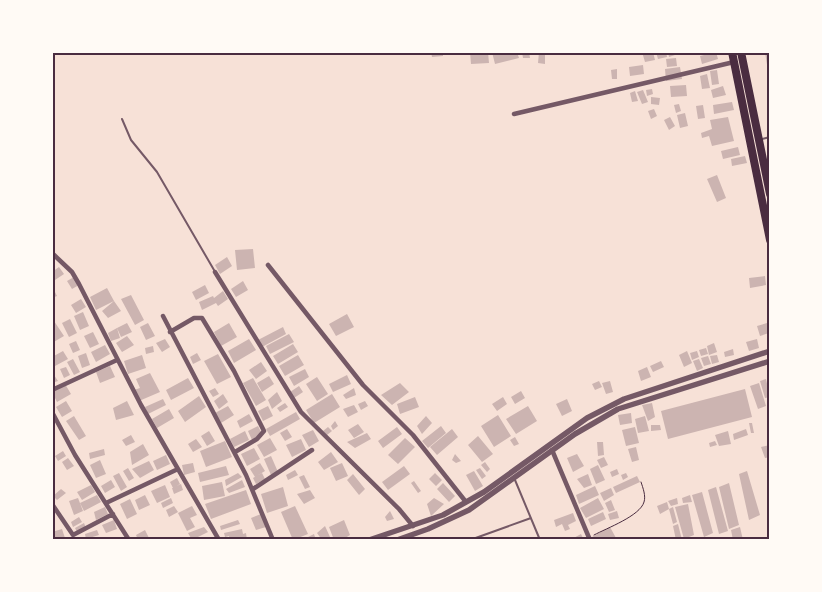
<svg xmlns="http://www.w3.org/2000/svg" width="822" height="592" viewBox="0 0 822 592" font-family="'Exo 2',sans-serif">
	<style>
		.building { fill: #ccb4b1 }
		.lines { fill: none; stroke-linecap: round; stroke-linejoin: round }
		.path { stroke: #4a2c40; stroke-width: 1 }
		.service { stroke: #755966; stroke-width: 2 }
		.minor { stroke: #755966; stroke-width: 4.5 }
		.tertiary { stroke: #755966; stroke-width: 5.5 }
		.trunk { stroke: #4a2c40; stroke-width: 8 }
		.neatline { fill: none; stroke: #4a2c40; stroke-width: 2 }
	</style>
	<rect width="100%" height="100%" fill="#f7e1d7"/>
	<path class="building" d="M 431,52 L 443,52 L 443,56 L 432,57 Z
		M 470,52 L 488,52 L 489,63 L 471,64 Z
		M 492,52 L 517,52 L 519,58 L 495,64 Z
		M 522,52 L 529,52 L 530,58 L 523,58 Z
		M 539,52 L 545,52 L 545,64 L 538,63 Z
		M 642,52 L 653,52 L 655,60 L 645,62 Z
		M 656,52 L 666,52 L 667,57 L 658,59 Z
		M 668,52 L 678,52 L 678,54 L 669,57 Z
		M 716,52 L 718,59 L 702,64 L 700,56 Z
		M 765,52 L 770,52 L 770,71 L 768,71 Z
		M 676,58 L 677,66 L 667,67 L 666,59 Z
		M 643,65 L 644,74 L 630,76 L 629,67 Z
		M 680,67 L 682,79 L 666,81 L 665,69 Z
		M 617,69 L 617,79 L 612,79 L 611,70 Z
		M 717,70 L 719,84 L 712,85 L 710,71 Z
		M 707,74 L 710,88 L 702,89 L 700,76 Z
		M 686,85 L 687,96 L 671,97 L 670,86 Z
		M 723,86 L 726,95 L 713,98 L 711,90 Z
		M 652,89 L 653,94 L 647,96 L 646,90 Z
		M 643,90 L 648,102 L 642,104 L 637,92 Z
		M 635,91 L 638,101 L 632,102 L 630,93 Z
		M 651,97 L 660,98 L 659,105 L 651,104 Z
		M 732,102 L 734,110 L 714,114 L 713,105 Z
		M 679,104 L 681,111 L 676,113 L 674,105 Z
		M 703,105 L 705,118 L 698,119 L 696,106 Z
		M 654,109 L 657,116 L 651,119 L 648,111 Z
		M 685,113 L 688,126 L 680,128 L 677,115 Z
		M 670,117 L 675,126 L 669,130 L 664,120 Z
		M 728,117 L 734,141 L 712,146 L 709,136 L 702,138 L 701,133 L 712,129 L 710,120 Z
		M 738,147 L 740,155 L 723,159 L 721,151 Z
		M 745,156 L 747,163 L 732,166 L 731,159 Z
		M 717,175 L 726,198 L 717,202 L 707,179 Z
		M 253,249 L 255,268 L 237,270 L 235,250 Z
		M 227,257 L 232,266 L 220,274 L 215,265 Z
		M 59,267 L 64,274 L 55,280 L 52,272 Z
		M 765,276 L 766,285 L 750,288 L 749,278 Z
		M 74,277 L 79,285 L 72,289 L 67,281 Z
		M 243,281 L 248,290 L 236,297 L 231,289 Z
		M 205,285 L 209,293 L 196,300 L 192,292 Z
		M 52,286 L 57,296 L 52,298 Z
		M 107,288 L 114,301 L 96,310 L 90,297 Z
		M 223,291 L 228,299 L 218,306 L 216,303 L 202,310 L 199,302 L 213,296 L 214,298 Z
		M 131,295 L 144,320 L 135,325 L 121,299 Z
		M 81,299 L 86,307 L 76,313 L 71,305 Z
		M 114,301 L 121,311 L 108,318 L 102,311 Z
		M 83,312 L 89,326 L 80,330 L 74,316 Z
		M 347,314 L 354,327 L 336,336 L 329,324 Z
		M 52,318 L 64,336 L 52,343 Z
		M 70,319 L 77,333 L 69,337 L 62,323 Z
		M 127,323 L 132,332 L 121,337 L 117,328 Z
		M 148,323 L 155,336 L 146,340 L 140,327 Z
		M 229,323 L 237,337 L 221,346 L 214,332 Z
		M 767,323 L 769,333 L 760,336 L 757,326 Z
		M 283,327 L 286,334 L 262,347 L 258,340 Z
		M 117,328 L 120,338 L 111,341 L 108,333 Z
		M 93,332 L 99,344 L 90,348 L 84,336 Z
		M 289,334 L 294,342 L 270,354 L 266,346 Z
		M 127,336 L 134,345 L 122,352 L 116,343 Z
		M 165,339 L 170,347 L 162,352 L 156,343 Z
		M 249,339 L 256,350 L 234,363 L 228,351 Z
		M 757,339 L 759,348 L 749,351 L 746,342 Z
		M 76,341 L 80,350 L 73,353 L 69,344 Z
		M 714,343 L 717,352 L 709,355 L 707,346 Z
		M 293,344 L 298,352 L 278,364 L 273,356 Z
		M 105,345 L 110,354 L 96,362 L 91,352 Z
		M 153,346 L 154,352 L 146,354 L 145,348 Z
		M 706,348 L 708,354 L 701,356 L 699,350 Z
		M 733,349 L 734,355 L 725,357 L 724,352 Z
		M 63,351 L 68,359 L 55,366 L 52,357 Z
		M 687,351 L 692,363 L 684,367 L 679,355 Z
		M 697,351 L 699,357 L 692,360 L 690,353 Z
		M 86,353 L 90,365 L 82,368 L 78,356 Z
		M 197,353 L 201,360 L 193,364 L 190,357 Z
		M 218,354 L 231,377 L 217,384 L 204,361 Z
		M 142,355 L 146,368 L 128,374 L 124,361 Z
		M 298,355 L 304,365 L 285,376 L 279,366 Z
		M 717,355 L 719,362 L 712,364 L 710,356 Z
		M 708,356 L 711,364 L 704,366 L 701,358 Z
		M 73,359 L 80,372 L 74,375 L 67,362 Z
		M 699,359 L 703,368 L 697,371 L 693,361 Z
		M 661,361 L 664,367 L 653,372 L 650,366 Z
		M 261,362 L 267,371 L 256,379 L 249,370 Z
		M 110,366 L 115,377 L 100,383 L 96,372 Z
		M 66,367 L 70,375 L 64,378 L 60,369 Z
		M 647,367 L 651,377 L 641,381 L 638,371 Z
		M 305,369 L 309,377 L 294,386 L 289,377 Z
		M 52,372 L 58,381 L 52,383 Z
		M 150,373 L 160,392 L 139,401 L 134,390 L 140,388 L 136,379 Z
		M 347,375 L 351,384 L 333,392 L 329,384 Z
		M 269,376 L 274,384 L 262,392 L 257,383 Z
		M 317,377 L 328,394 L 317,401 L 306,384 Z
		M 188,378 L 194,388 L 171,400 L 166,390 Z
		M 253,378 L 266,400 L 256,406 L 243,383 Z
		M 766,379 L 770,397 L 765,398 L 760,381 Z
		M 599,381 L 602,387 L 595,390 L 592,384 Z
		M 610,381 L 613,392 L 606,394 L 602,383 Z
		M 400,383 L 409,392 L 392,405 L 381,395 Z
		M 759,383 L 766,406 L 758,409 L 750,386 Z
		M 65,384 L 71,394 L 57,402 L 52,392 Z
		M 299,386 L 303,392 L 294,398 L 290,392 Z
		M 215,388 L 219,394 L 213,397 L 209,391 Z
		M 354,388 L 356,395 L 346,399 L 343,395 Z
		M 745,389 L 752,417 L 668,439 L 661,411 Z
		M 521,391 L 525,398 L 515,404 L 511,397 Z
		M 277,392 L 282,401 L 272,409 L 268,400 Z
		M 223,394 L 228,402 L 219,409 L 214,401 Z
		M 332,394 L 340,407 L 314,423 L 306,410 Z
		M 199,396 L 206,407 L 185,422 L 178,411 Z
		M 415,397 L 419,407 L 400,414 L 397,404 Z
		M 503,397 L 507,404 L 497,411 L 492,404 Z
		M 163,399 L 166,405 L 148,414 L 145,407 Z
		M 567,399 L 572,411 L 562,416 L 556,404 Z
		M 66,401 L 72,411 L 62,417 L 56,407 Z
		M 127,401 L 134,415 L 116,420 L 113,408 Z
		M 365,401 L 368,406 L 361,410 L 358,404 Z
		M 285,403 L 288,407 L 280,412 L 277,408 Z
		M 652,403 L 655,417 L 648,421 L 642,405 Z
		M 354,405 L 358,412 L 348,417 L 343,409 Z
		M 228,406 L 234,415 L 221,423 L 215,413 Z
		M 268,406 L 273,416 L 263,421 L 258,411 Z
		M 528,406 L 537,421 L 516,434 L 506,419 Z
		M 169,409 L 174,418 L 157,428 L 152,419 Z
		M 296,412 L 300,419 L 270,436 L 266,429 Z
		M 631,413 L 632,423 L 620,425 L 618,415 Z
		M 249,414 L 253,421 L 240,428 L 237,421 Z
		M 498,415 L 511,436 L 494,447 L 481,426 Z
		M 74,416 L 86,436 L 79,440 L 66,421 Z
		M 426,416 L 432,423 L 422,434 L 417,426 Z
		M 645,416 L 649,431 L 638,433 L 635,419 Z
		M 335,421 L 338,426 L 333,430 L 331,426 Z
		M 749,423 L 752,423 L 754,433 L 751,433 Z
		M 358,424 L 364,432 L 354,438 L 348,430 Z
		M 651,425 L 660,425 L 661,430 L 651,431 Z
		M 258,426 L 262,434 L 252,440 L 248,431 Z
		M 441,426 L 446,433 L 428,448 L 422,441 Z
		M 328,427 L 332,431 L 327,435 L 323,431 Z
		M 397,427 L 402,434 L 383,448 L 378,441 Z
		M 635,427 L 639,443 L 626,446 L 622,430 Z
		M 287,429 L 292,437 L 285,441 L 280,433 Z
		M 452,429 L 458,437 L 437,455 L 430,447 Z
		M 746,429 L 748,435 L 734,440 L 733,434 Z
		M 313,430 L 319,441 L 309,447 L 302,435 Z
		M 209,431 L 215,441 L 207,446 L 201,436 Z
		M 245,431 L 249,440 L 234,447 L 230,439 Z
		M 728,431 L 731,444 L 719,446 L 715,435 Z
		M 367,433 L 371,439 L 355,448 L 347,442 Z
		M 131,435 L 135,442 L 126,446 L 122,440 Z
		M 478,436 L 493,454 L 482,462 L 468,445 Z
		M 515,437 L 519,444 L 514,446 L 510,440 Z
		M 270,438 L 277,450 L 264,457 L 257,445 Z
		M 405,438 L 415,447 L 398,464 L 388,455 Z
		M 196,439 L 202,447 L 193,452 L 188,444 Z
		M 301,439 L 306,450 L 292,457 L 286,445 Z
		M 225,441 L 232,457 L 206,467 L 200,451 Z
		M 715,441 L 717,445 L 710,447 L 709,443 Z
		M 597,442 L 603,442 L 604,455 L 598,456 Z
		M 143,444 L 149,455 L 132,465 L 130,452 Z
		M 770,445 L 770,457 L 765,458 L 761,447 Z
		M 636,447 L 639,460 L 632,462 L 628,449 Z
		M 254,448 L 260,459 L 247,466 L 241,454 Z
		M 104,449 L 105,455 L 90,459 L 89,453 Z
		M 63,451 L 66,456 L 58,461 L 55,456 Z
		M 331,452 L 338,462 L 324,470 L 318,462 Z
		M 455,454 L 461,461 L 456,463 L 452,460 Z
		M 577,454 L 584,466 L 573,472 L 567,458 Z
		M 166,455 L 170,464 L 157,470 L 153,461 Z
		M 271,456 L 278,472 L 271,475 L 264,459 Z
		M 604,457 L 608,465 L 601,468 L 597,460 Z
		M 68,458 L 74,466 L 67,470 L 62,462 Z
		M 100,460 L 106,474 L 96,478 L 90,465 Z
		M 149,461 L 154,470 L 140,478 L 132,469 Z
		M 485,462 L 490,469 L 487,472 L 481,465 Z
		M 193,463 L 195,472 L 184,475 L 182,465 Z
		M 260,463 L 265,471 L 255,477 L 250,469 Z
		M 342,463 L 348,476 L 336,481 L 330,468 Z
		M 598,465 L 605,480 L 596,484 L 590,469 Z
		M 226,466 L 229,475 L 200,482 L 198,473 Z
		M 404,466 L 410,474 L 388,490 L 382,482 Z
		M 128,468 L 134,478 L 129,481 L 123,471 Z
		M 480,468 L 486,476 L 482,479 L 476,470 Z
		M 617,469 L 619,474 L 612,477 L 610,472 Z
		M 295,470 L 298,475 L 288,480 L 286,475 Z
		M 474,471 L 483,486 L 475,491 L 466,475 Z
		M 747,471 L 760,515 L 749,520 L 739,474 Z
		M 119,473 L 127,487 L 121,491 L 113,476 Z
		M 238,473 L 242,477 L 226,486 L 225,480 Z
		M 262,473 L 265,479 L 256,484 L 253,478 Z
		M 435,473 L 442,480 L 436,486 L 429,479 Z
		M 626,473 L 628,477 L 623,480 L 621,475 Z
		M 353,474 L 365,489 L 359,495 L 347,480 Z
		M 588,474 L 592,485 L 584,488 L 577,479 Z
		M 304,475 L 310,487 L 305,489 L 299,477 Z
		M 637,476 L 640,482 L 616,493 L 613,487 Z
		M 177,478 L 180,484 L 173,488 L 170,482 Z
		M 111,480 L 115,487 L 105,493 L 101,486 Z
		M 242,480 L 245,487 L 229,493 L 226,489 Z
		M 414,481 L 421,491 L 418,493 L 411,483 Z
		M 222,482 L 225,496 L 204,500 L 202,486 Z
		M 443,483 L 455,496 L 449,502 L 437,489 Z
		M 729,483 L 739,525 L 729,529 L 719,487 Z
		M 181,484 L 183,490 L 174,494 L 172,488 Z
		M 91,485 L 95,492 L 82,500 L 77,492 Z
		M 165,485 L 170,497 L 157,503 L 151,491 Z
		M 595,486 L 599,495 L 579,504 L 576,495 Z
		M 283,487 L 288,506 L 267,513 L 261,494 Z
		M 716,487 L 728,531 L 719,534 L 708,490 Z
		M 611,488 L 614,495 L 604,501 L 600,493 Z
		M 61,489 L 66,493 L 57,500 L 53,496 Z
		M 246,490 L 251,504 L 211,519 L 205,504 Z
		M 310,490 L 315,498 L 304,504 L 297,494 Z
		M 702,492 L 713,533 L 704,537 L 692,495 Z
		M 97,495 L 101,502 L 84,511 L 80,503 Z
		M 145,495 L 150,505 L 139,510 L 135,500 Z
		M 690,495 L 692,502 L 683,503 L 682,498 Z
		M 78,498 L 83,511 L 74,515 L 69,501 Z
		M 171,498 L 173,503 L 163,508 L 161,503 Z
		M 434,498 L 444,504 L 431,516 L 427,504 Z
		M 598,498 L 604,509 L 586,518 L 580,508 Z
		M 677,498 L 678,504 L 671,506 L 668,501 Z
		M 130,499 L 137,514 L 127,519 L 120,504 Z
		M 611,500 L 615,510 L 609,512 L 605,503 Z
		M 667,502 L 669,509 L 660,514 L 657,506 Z
		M 688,504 L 694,535 L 684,539 L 675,507 Z
		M 174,506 L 178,512 L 169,517 L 166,510 Z
		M 192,506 L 197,515 L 190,518 L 195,527 L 187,531 L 178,513 Z
		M 295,506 L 308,534 L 293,540 L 281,512 Z
		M 105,507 L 108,514 L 96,520 L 94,512 Z
		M 673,507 L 677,522 L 673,524 L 669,509 Z
		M 390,511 L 394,519 L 387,521 L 385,517 Z
		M 617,511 L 619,518 L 610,520 L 608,514 Z
		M 603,512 L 606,519 L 591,526 L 588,519 Z
		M 573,513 L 576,521 L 568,525 L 570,529 L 565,531 L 562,524 L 556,527 L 554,520 Z
		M 261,514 L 266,527 L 256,530 L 251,518 Z
		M 79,517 L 82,522 L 73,527 L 71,522 Z
		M 114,520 L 117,529 L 106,533 L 102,525 Z
		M 238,520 L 240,524 L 221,530 L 220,526 Z
		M 344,520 L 350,535 L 342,540 L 334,540 L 329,527 Z
		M 84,523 L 86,528 L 77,532 L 75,528 Z
		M 678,524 L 682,540 L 676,540 L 673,526 Z
		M 325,526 L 330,537 L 322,540 L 317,533 Z
		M 204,527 L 208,532 L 192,540 L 188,533 Z
		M 610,527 L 616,538 L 593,540 L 592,537 Z
		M 740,527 L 743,540 L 733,540 L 731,530 Z
		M 62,529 L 65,538 L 52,540 L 52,532 Z
		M 242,529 L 243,534 L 246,533 L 247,540 L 230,540 L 229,536 L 225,537 L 224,533 Z
		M 97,530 L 99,535 L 86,539 L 85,534 Z
		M 145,530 L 150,540 L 138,540 L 136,535 Z
		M 314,534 L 316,540 L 302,540 Z
		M 581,534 L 584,540 L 570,540 Z"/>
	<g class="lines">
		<path class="path" d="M 594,535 C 607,528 640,516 644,502 C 646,496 643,488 641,482"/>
		<path class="service" d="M 122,119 L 131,140 L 157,172 L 214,270
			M 762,139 L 770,137
			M 515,480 L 540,540
			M 470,540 L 531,518"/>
		<path class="minor" d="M 514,114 L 734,62
			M 52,253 L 72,272 L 79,284 L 141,405 L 219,540
			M 268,265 L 363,385 L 413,435 L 466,502
			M 215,272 L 301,412 L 399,509 L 413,526
			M 163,316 L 246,475 L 273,540
			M 170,332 L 194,318 L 202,318 L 234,371 L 264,431 L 257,439 L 235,452
			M 52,390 L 117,360
			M 52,412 L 75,455 L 129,540
			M 552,450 L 590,540
			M 253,489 L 312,450
			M 106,503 L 178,469
			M 52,504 L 73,535 L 113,514"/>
		<path class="tertiary" d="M 369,540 L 443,515 L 484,492 L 587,418 L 624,399 L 770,351
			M 397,540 L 428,529 L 469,510 L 575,434 L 618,409 L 770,361"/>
		<path class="trunk" d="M 732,52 L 770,240
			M 741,52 L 770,194"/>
	</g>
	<rect width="822" height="592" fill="none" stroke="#fffaf5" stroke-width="108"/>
	<rect x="54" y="54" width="714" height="484" class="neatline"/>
</svg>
